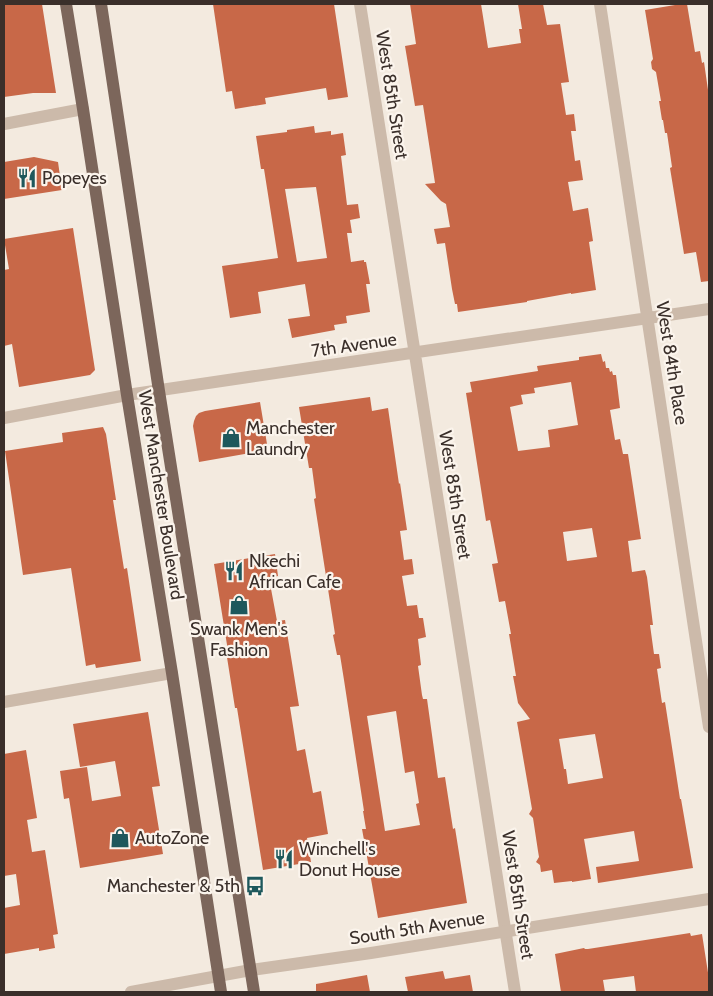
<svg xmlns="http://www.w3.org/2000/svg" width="713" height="996" viewBox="0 0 713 996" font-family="Cabin,sans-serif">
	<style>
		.building { fill: #c86848; fill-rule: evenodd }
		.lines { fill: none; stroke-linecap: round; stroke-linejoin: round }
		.minor { stroke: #ccbaaa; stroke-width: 12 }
		.tertiary { stroke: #ccbaaa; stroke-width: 12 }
		.primary { stroke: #7c665b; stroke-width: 12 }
		.labels { text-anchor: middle; stroke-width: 4.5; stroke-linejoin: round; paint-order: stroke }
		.street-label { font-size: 18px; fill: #3a2f2a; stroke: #fbf4ec }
		.poi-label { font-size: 18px; fill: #3a2f2a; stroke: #fbf4ec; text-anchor: start }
	</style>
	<rect width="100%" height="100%" fill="#f3eadf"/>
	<path class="building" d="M 4,4 L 42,4 L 56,93 L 33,93 L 4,97 Z
		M 213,4 L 334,4 L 348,97 L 328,100 L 326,88 L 265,98 L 266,104 L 235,109 L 232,91 L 226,92 Z
		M 410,4 L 481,4 L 488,48 L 521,43 L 519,29 L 522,29 L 518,4 L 543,4 L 547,25 L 560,24 L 569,82 L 561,83 L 566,115 L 574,114 L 576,131 L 571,131 L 575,161 L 580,160 L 583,180 L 568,182 L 573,211 L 588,208 L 593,241 L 589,242 L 596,290 L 571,294 L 571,293 L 527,301 L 527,302 L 458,312 L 457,304 L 455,304 L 452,289 L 445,243 L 437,244 L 434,229 L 450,227 L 446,204 L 441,201 L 425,184 L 435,183 L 423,105 L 415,106 L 405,46 L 416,44 Z
		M 681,4 L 687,4 L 695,52 L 700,51 L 702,63 L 704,62 L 709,97 L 709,281 L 701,282 L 696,252 L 684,254 L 670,168 L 672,167 L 667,133 L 665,133 L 663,120 L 662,120 L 659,101 L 661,101 L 656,72 L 652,69 L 651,62 L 653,59 L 645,10 Z
		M 314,126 L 315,133 L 331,131 L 331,135 L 343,133 L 346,155 L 341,156 L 347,205 L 358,204 L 360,218 L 350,220 L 352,233 L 347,233 L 351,262 L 364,260 L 364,262 L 366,262 L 370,284 L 366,284 L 370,312 L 346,316 L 347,323 L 334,325 L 335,330 L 292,338 L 288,319 L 310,316 L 305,284 L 258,292 L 261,313 L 230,318 L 222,266 L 278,258 L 264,169 L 261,169 L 256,136 L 287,132 L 287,130 ZM 316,187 L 327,258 L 297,262 L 285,189 Z
		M 34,157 L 58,162 L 62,190 L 4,199 L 4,162 Z
		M 73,228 L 95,370 L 90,375 L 19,387 L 12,344 L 4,346 L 4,270 L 9,269 L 4,239 Z
		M 601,354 L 603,362 L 605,361 L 606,368 L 609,368 L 610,372 L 612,371 L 613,375 L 616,375 L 620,408 L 610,410 L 615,440 L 620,439 L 623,454 L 628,454 L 641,539 L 628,541 L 632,572 L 645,570 L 647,577 L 653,625 L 650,625 L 654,654 L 659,654 L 661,668 L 657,669 L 662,703 L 665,702 L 680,799 L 681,799 L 693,868 L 598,883 L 596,867 L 639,861 L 634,831 L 584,839 L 591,879 L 572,882 L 572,881 L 554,883 L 552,870 L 541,872 L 540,865 L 536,862 L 539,857 L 538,851 L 533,818 L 529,814 L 532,809 L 517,722 L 530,719 L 518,703 L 513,676 L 516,676 L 509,634 L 511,634 L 505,601 L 499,602 L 492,564 L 498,563 L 490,520 L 486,521 L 466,393 L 472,392 L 470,382 L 538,371 L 537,366 L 579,360 L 579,357 ZM 571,382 L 578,425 L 548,430 L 550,447 L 518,451 L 510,407 L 523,404 L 521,395 L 535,393 L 534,388 ZM 592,528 L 597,557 L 567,561 L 563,532 ZM 595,734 L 603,778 L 568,784 L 566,769 L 564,769 L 559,739 Z
		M 370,397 L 372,411 L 388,408 L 399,484 L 400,483 L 407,530 L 400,531 L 404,560 L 412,559 L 414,574 L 402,576 L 407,606 L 417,605 L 419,618 L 423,618 L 426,637 L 418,639 L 421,665 L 418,666 L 422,695 L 423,699 L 427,699 L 438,778 L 445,777 L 453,829 L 455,828 L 467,903 L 378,918 L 362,829 L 366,829 L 363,811 L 364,811 L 344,680 L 340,655 L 337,655 L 333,635 L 335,634 L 314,499 L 316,498 L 312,468 L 309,468 L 299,407 ZM 396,711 L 405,773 L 414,771 L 419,803 L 416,804 L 420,825 L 385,831 L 367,716 Z
		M 260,402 L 268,450 L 199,462 L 193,426 L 194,421 L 196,416 L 199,413 L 205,411 Z
		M 103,427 L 106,434 L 116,500 L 113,500 L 124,569 L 127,568 L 141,661 L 96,668 L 95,664 L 86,666 L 71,568 L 23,575 L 5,451 L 63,442 L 62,433 Z
		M 275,554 L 278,576 L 269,578 L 277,621 L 285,620 L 299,706 L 290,707 L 297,751 L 305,749 L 313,793 L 321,791 L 328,834 L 307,838 L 311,862 L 263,870 L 237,708 L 235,708 L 226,651 L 228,651 L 214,564 Z
		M 148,712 L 160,786 L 152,787 L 163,854 L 80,868 L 69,798 L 64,799 L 60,771 L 87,767 L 92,801 L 121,796 L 115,761 L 80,767 L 73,724 Z
		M 26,750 L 37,818 L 27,820 L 32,852 L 45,850 L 58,934 L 53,935 L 55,948 L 39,951 L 39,948 L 4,954 L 4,908 L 20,905 L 16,874 L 4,876 L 4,754 Z
		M 690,933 L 691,936 L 702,934 L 709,979 L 709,992 L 636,992 L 634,976 L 603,980 L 605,992 L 561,992 L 555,954 L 584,948 L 585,949 L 588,949 Z
		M 443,971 L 445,979 L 470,975 L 473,992 L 408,992 L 405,977 Z
		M 367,975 L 370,992 L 316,992 L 316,984 Z"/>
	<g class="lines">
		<path class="minor" d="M 360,4 L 515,992
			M 600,4 L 709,727
			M 4,124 L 83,109
			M 4,418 L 127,395 L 709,309
			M 4,702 L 172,673
			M 131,992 L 218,976"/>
		<path class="tertiary" d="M 218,976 L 251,970 L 371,953 L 709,899"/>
		<path class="primary" d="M 66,4 L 83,109 L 127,395 L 172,673 L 221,992
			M 101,4 L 159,391 L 254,992"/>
	</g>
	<defs>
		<symbol id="restaurant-bare" viewBox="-9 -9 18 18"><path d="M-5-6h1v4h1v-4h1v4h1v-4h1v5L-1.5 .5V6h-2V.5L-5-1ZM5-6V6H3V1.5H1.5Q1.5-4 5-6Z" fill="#1e585c" stroke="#fbf4ec" stroke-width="2.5" paint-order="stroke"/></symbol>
		<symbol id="shop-bare" viewBox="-9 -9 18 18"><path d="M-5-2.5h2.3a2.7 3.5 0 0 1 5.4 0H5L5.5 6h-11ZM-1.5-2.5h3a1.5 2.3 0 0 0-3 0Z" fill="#1e585c" stroke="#fbf4ec" stroke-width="2.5" paint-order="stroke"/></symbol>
		<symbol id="bus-bare" viewBox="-9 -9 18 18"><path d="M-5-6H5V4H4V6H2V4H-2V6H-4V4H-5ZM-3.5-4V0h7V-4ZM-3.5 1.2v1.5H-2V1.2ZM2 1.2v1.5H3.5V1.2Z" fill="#1e585c" stroke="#fbf4ec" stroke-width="2.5" paint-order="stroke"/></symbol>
	</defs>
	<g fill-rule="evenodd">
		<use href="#restaurant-bare" x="13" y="164" width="28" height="28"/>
		<use href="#shop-bare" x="217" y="424" width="28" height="28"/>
		<use href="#restaurant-bare" x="220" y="557" width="28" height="28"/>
		<use href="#shop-bare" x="225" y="591" width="28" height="28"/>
		<use href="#shop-bare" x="106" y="824" width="28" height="28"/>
		<use href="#restaurant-bare" x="270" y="845" width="28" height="28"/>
		<use href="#bus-bare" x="241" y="872" width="28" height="28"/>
	</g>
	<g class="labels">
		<g class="street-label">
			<text transform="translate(392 95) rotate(81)" y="6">West 85th Street</text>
			<text transform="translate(354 345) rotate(-8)" y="6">7th Avenue</text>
			<text transform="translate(672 363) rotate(81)" y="6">West 84th Place</text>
			<text transform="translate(161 495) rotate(81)" y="6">West Manchester Boulevard</text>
			<text transform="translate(455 495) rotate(81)" y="6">West 85th Street</text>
			<text transform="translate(518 895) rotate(81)" y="6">West 85th Street</text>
			<text transform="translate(417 928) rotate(-9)" y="6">South 5th Avenue</text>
		</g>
		<g class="poi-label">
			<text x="42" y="184">Popeyes</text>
			<text x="246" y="434">Manchester<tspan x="246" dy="21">Laundry</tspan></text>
			<text x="249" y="567">Nkechi<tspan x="249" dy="21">African Cafe</tspan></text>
			<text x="239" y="635" text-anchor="middle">Swank Men's<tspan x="239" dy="21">Fashion</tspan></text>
			<text x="135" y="844">AutoZone</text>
			<text x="299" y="855">Winchell's<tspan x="299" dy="21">Donut House</tspan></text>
			<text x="240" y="892" text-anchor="end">Manchester &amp; 5th</text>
		</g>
	</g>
	<rect width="713" height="996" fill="none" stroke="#3a2f2a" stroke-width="10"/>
</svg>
